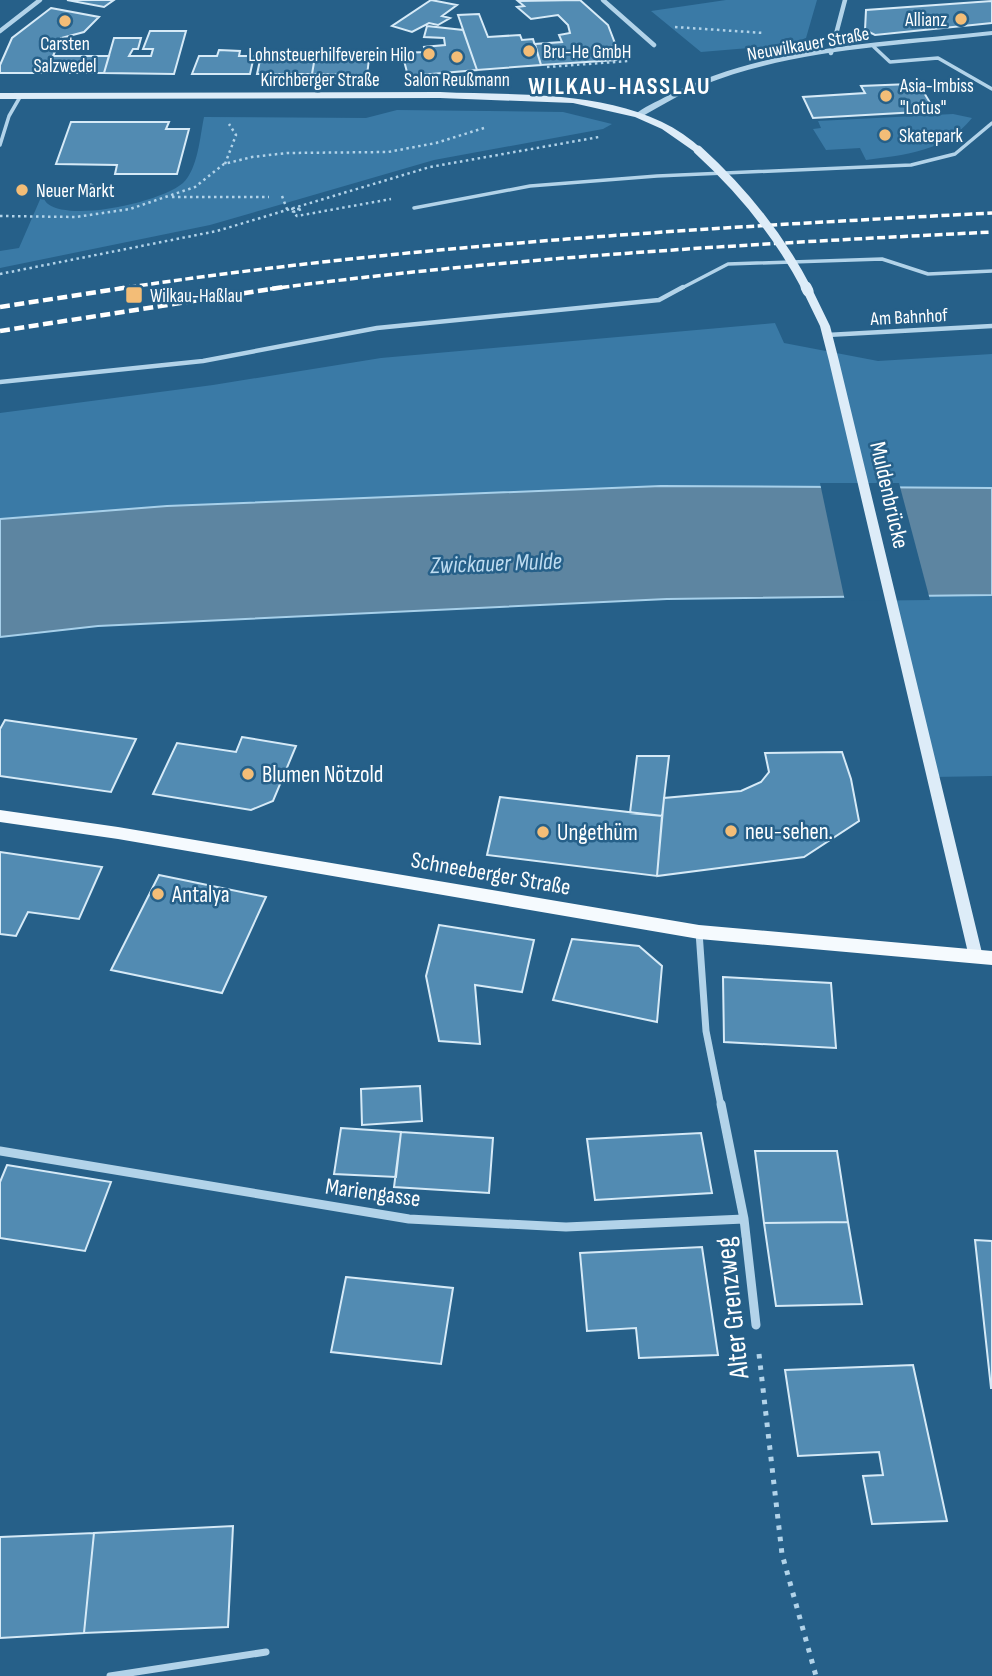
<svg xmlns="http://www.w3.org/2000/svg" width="992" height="1676" viewBox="0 0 992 1676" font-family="'Sofia Sans Condensed',sans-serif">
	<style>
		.green { fill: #3a7aa6 }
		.water { fill: #5d85a1; stroke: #a7d0ea; stroke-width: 2 }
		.pier { fill: #266089 }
		.building { fill: #528bb2; stroke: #d6eaf7; stroke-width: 2 }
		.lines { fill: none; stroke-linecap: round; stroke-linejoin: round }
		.path-far1 { stroke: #b2d3e9; stroke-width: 2.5; stroke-dasharray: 2.5 3.5; stroke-linecap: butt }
		.path { stroke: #b2d3e9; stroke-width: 5; stroke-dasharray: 4.5 7; stroke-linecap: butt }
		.service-far2 { stroke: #b2d3e9; stroke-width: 3.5 }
		.service-far1 { stroke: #b2d3e9; stroke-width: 4.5 }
		.service { stroke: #b2d3e9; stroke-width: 7 }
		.minor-far2 { stroke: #b2d3e9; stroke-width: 4.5 }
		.minor-far1 { stroke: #b2d3e9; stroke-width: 7 }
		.minor { stroke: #b2d3e9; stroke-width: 9 }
		.tertiary { fill: #b2d3e9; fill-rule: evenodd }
		.secondary { fill: #ddecf8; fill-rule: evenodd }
		.primary { fill: #f5fafe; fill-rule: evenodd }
		.rail-far1 { stroke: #fff; stroke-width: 3.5; stroke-dasharray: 8 3.5; stroke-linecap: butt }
		.rail { stroke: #fff; stroke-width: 4.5; stroke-dasharray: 10 4.5; stroke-linecap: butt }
		.secondary-bridge-far1 { stroke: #ddecf8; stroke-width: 9 }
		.secondary-bridge { stroke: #ddecf8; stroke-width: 11 }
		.tree { fill: #87acc6 }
		.poi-dot { fill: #f3bd77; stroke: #266089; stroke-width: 2.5 }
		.labels { text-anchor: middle; stroke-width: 5; stroke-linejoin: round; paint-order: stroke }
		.far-poi-label { font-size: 19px; fill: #fff; stroke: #266089; text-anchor: start }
		.far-street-label { font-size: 19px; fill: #fff; stroke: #266089 }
		.street-label { font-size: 23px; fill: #fff; stroke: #266089 }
		.poi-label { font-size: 23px; fill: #fff; stroke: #266089; text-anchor: start }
		.far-district-label { font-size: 24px; font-weight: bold; letter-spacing: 2px; fill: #fff; stroke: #266089 }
		.water-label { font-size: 24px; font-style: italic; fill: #bedcf1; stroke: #266089 }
		.near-street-label { font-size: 28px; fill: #fff; stroke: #266089 }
	</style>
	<rect width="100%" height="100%" fill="#266089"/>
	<path class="green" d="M 726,0 L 817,0 L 806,38 L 787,45 L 701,52 L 651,11 Z
		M 397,110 L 563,112 L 612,124 L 603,129 L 434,160 L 210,225 L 0,268 L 0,251 L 19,248 L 42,195 C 44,198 45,202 48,204 C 72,222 161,202 183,183 C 198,169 200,136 204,117 L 366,118 Z
		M 953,114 L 972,118 C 946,151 905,155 866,160 L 860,148 L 826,150 L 813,129 L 821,128 L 818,121 Z
		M 775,323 L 784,343 L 878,361 L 992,354 L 992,488 L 917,487 L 167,506 L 0,519 L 0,413 L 213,385 L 381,358 Z
		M 992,595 L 992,776 L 933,777 L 891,597 Z"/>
	<path class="water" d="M 661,486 L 992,488 L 992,595 L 667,599 L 98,626 L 0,637 L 0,519 L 167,506 Z"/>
	<path class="pier" d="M 820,483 L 899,483 L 930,600 L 845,601 Z"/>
	<path class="building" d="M 67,0 L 114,0 L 104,7 Z
		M 431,0 L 457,5 L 442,16 L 450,18 L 438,25 L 429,23 L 412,32 L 392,26 Z
		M 580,0 L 608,25 L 616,46 L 609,47 L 616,60 L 541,65 L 535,44 L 562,42 L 559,35 L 570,33 L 568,25 L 558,15 L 531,19 L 517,7 L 524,6 L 518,1 Z
		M 992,1 L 992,23 L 875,35 L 865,30 L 866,10 Z
		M 51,8 L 99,17 L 84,32 L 61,38 L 53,56 L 109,56 L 104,73 L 0,73 L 0,65 L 12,38 Z
		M 479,14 L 488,37 L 520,35 L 522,40 L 533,39 L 541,65 L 477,70 L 458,15 Z
		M 427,26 L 463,30 L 477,70 L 408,76 L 402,53 L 425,52 L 424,47 L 445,45 L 444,38 L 424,37 Z
		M 150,31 L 186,31 L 174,74 L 104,73 L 114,38 L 141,38 L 138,49 L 133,49 L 129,56 L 151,56 L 153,49 L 143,49 Z
		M 219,50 L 240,51 L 239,56 L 254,56 L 250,74 L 192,74 L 199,56 L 217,56 Z
		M 262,51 L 316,51 L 312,74 L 257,74 Z
		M 316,51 L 370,51 L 367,75 L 312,74 Z
		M 910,84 L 915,92 L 923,91 L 935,111 L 813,118 L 803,97 L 865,93 L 861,86 Z
		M 71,122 L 169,122 L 166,129 L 189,129 L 177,174 L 115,174 L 117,165 L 56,164 Z
		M 5,720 L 136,739 L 111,792 L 0,776 L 0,729 Z
		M 242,737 L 296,746 L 273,801 L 251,810 L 153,794 L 177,743 L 236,752 Z
		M 842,752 L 851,779 L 859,821 L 804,857 L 657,876 L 664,798 L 741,791 L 761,782 L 769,772 L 765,753 Z
		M 637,756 L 669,756 L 662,816 L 630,813 Z
		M 500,797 L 662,816 L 657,876 L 487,855 Z
		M 0,852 L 102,867 L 79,919 L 28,912 L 16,936 L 0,934 Z
		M 159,875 L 266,897 L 222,993 L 111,970 Z
		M 439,925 L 534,940 L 522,992 L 475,985 L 480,1044 L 439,1041 L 426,976 Z
		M 572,939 L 639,946 L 662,966 L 657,1022 L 553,1000 Z
		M 723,977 L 831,983 L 836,1048 L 724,1042 Z
		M 420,1086 L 422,1121 L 362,1125 L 361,1089 Z
		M 341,1128 L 401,1132 L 396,1177 L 334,1174 Z
		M 401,1132 L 493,1138 L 489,1193 L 394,1187 Z
		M 701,1133 L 712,1193 L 595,1200 L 587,1139 Z
		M 755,1151 L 837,1151 L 848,1222 L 764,1223 Z
		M 7,1165 L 111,1182 L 85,1251 L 0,1238 L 0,1182 Z
		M 848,1222 L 862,1304 L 776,1306 L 764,1223 Z
		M 975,1240 L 992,1241 L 992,1388 L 991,1388 Z
		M 702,1247 L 718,1355 L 639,1358 L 636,1328 L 587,1331 L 580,1253 Z
		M 346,1277 L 453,1288 L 441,1364 L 331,1352 Z
		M 913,1365 L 947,1521 L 872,1524 L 863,1476 L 883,1475 L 879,1452 L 798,1456 L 785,1370 Z
		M 233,1526 L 228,1627 L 84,1633 L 94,1533 Z
		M 94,1533 L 84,1633 L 0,1638 L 0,1537 Z"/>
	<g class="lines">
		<path class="path-far1" d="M 675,27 L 764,33
			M 547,67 L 629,61
			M 225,164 L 236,135 L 229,124
			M 282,196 L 287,209 L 302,209 L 293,212 L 297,216 L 391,199
			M 172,197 L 269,197
			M 0,216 L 76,217 L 130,209 L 195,187 L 224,164 L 252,157 L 287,153 L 388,152 L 436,143 L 484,128
			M 0,274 L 217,231 L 430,167 L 599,137"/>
		<path class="path" d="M 759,1354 L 782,1554 L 816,1676"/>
		<path class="service-far2" d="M 874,47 L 890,62 L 938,58 L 992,89
			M 0,145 L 9,116 L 20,97
			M 414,208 L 530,186 L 657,176 L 911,165 L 955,154 L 992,123
			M 680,289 L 728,264 L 882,259 L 928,274 L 992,271"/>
		<path class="service-far1" d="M 827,335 L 992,326
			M 0,382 L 203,361 L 377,328 L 659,300 L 683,287"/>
		<path class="service" d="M 110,1676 L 266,1652"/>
		<path class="minor-far2" d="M 603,0 L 654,45
			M 0,31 L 40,0
			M 831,53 L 845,0"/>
		<path class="minor-far1" d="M 699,932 L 706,1031 L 721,1106"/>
		<path class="minor" d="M 721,1104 L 744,1219 L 756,1325
			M 0,1151 L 409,1219 L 566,1227 L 744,1219"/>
		<path class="tertiary" d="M 992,31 L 992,35 C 896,46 794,49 703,85 C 681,93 661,106 641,117 L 634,115 C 644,107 656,102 667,96 C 765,45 884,43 992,31 Z"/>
		<path class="secondary" d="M 440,92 C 524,96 637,87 703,150 L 695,152 L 662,129 L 635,117 L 573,103 L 440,98 L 0,99 L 0,93 Z
			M 808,288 L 813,291 L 830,326 L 839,361 L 983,957 L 981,961 L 971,961 L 969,957 L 829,361 L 820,326 L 803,291 Z"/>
		<path class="primary" d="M 0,810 L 118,827 L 699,925 L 992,951 L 992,965 L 699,939 L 118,839 L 0,822 Z"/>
		<path class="rail-far1" d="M 117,289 C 407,245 700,228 992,213
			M 270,289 C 510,257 750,244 992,232"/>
		<path class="rail" d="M 0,307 L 130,287
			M 0,331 L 284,287"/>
		<path class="secondary-bridge-far1" d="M 698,150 C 743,191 779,235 807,289"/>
		<path class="secondary-bridge" d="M 806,287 L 808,291"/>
	</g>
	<circle class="tree" cx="89" cy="190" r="7"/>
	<g class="poi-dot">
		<circle cx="961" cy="19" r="7"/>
		<circle cx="65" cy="21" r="7"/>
		<circle cx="529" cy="51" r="7"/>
		<circle cx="429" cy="54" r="7"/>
		<circle cx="457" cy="57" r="7"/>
		<circle cx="886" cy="96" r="7"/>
		<circle cx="885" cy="135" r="7"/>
		<circle cx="22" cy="190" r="7"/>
		<rect x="125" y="286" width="18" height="18" rx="3.5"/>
		<circle cx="248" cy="774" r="7"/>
		<circle cx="731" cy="831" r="7"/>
		<circle cx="543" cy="832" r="7"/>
		<circle cx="158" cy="894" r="7"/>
	</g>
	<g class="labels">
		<g class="far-poi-label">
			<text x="947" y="26" text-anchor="end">Allianz</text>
			<text x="65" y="50" text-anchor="middle">Carsten<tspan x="65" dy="22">Salzwedel</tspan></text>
			<text x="543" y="58">Bru-He GmbH</text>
			<text x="415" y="61" text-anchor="end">Lohnsteuerhilfeverein Hilo</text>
			<text x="457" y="86" text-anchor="middle">Salon Reußmann</text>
			<text x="900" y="92">Asia-Imbiss<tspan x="900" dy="22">"Lotus"</tspan></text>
			<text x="899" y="142">Skatepark</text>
			<text x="36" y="197">Neuer Markt</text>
			<text x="150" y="302">Wilkau-Haßlau</text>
		</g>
		<g class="far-street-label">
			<text transform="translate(808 43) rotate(-10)" y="7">Neuwilkauer Straße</text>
			<text x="320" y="86">Kirchberger Straße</text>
			<text transform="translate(909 316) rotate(-3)" y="7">Am Bahnhof</text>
		</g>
		<g class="street-label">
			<text transform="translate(890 495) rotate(77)" y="8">Muldenbrücke</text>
			<text transform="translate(491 873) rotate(10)" y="8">Schneeberger Straße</text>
			<text transform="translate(373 1192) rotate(8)" y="8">Mariengasse</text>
		</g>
		<g class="poi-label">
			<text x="262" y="782">Blumen Nötzold</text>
			<text x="745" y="839">neu-sehen.</text>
			<text x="557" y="840">Ungethüm</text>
			<text x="172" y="902">Antalya</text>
		</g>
		<g class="far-district-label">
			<text x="620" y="94">WILKAU-HASSLAU</text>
		</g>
		<g class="water-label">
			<text transform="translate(496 563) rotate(-2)" y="8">Zwickauer Mulde</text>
		</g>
		<g class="near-street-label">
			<text transform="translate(731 1308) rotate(-96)" y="10">Alter Grenzweg</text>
		</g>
	</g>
</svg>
